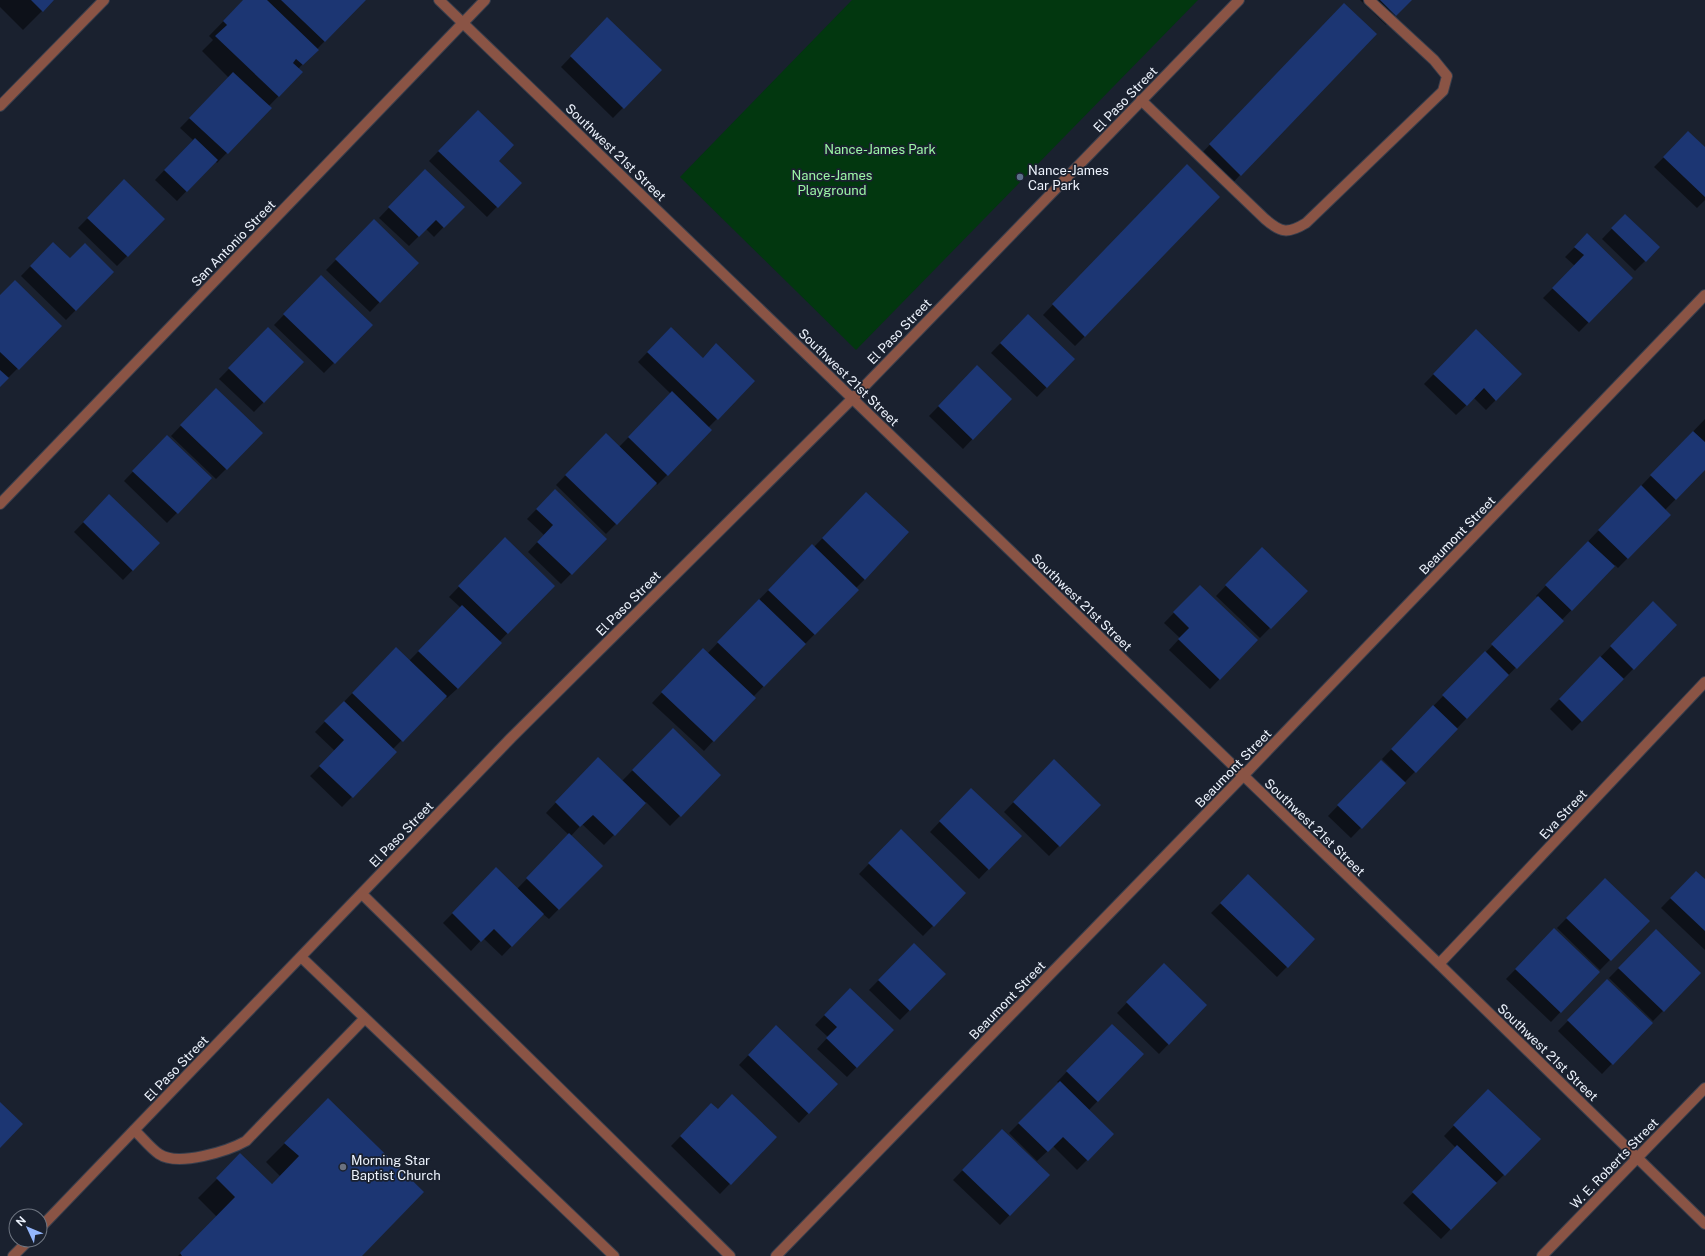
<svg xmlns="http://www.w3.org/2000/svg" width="1705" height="1256" viewBox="0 0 1705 1256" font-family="'Public Sans',sans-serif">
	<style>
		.green { fill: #02370f }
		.shadow { fill: #0007 }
		.building { fill: #1c3673 }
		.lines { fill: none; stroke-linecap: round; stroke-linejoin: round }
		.minor-casing { stroke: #383e4c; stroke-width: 12 }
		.minor { stroke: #8a5445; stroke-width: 10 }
		.service-dot { fill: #5c6f8a; stroke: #1a212f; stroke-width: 1.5 }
		.worship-dot { fill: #6b7280; stroke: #1a212f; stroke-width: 1.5 }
		.labels { text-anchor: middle; stroke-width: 3.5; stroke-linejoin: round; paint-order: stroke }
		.street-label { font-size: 13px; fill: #edf3fd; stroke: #1a212f }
		.park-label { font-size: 13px; fill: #9cf7a6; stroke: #1a212f }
		.poi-label { font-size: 13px; fill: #edf3fd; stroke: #1a212f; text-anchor: start }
	</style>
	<rect width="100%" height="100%" fill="#1a212f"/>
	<path class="green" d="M 852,0 L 1198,0 L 856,350 L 680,177 Z"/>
	<path class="shadow" d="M 0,0 L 53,0 L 23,30 L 0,7 Z
		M 244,0 L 364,0 L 298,69 L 302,72 L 268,107 L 270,108 L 217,163 L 215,161 L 177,201 L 155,180 L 193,140 L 180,128 L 229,78 L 202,51 L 213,40 L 209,36 Z
		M 1360,0 L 1411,0 L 1386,25 Z
		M 1335,14 L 1240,175 L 1231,185 L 1200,155 Z
		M 607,19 L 660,70 L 613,118 L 561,67 Z
		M 478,111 L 497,161 L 520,183 L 487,217 L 429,161 Z
		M 1688,133 L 1705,149 L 1705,200 L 1697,208 L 1654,167 Z
		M 425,170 L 463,207 L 434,237 L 426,229 L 409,246 L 379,218 Z
		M 1177,175 L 1085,336 L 1075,346 L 1043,315 Z
		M 124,181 L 164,219 L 117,266 L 78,228 Z
		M 1625,215 L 1659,247 L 1635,271 L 1602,239 Z
		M 374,221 L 417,263 L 370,312 L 326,270 Z
		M 1587,235 L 1632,278 L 1579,332 L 1543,298 L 1575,266 L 1565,257 Z
		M 53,243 L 70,259 L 113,272 L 66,320 L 21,276 Z
		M 321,277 L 371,325 L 324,373 L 274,325 Z
		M 0,296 L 60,326 L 0,386 Z
		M 1028,315 L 1074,359 L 1037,397 L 991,353 Z
		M 671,328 L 703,359 L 754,381 L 708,428 L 667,475 L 657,485 L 656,483 L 606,534 L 556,485 L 606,434 L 619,447 L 671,394 L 638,362 Z
		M 268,329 L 303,362 L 254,412 L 219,379 Z
		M 1476,331 L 1521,374 L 1486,410 L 1474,398 L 1456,415 L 1424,384 Z
		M 977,367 L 1010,399 L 963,449 L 929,416 Z
		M 216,389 L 262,433 L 216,479 L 171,436 Z
		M 1705,419 L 1705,469 L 1665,510 L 1670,515 L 1618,568 L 1615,565 L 1405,782 L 1382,759 L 1538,598 L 1536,596 Z
		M 167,436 L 211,478 L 167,523 L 124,481 Z
		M 555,490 L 605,539 L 561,584 L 528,552 L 544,535 L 527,519 Z
		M 109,496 L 159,543 L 123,580 L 74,532 Z
		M 856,503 L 865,579 L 856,588 L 858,590 L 753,697 L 704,751 L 652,703 L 693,660 L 707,654 L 802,555 L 814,547 Z
		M 505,539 L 553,586 L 499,642 L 501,643 L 457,689 L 447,698 L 445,696 L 393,749 L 396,752 L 342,807 L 310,776 L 335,751 L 315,732 L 386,658 L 409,661 L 461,608 L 449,597 Z
		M 1262,548 L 1306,591 L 1260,638 L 1216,596 Z
		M 1200,586 L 1257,640 L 1210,689 L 1169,650 L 1180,638 L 1164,623 Z
		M 1653,603 L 1633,669 L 1572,731 L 1550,709 Z
		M 673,729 L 720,775 L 670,826 L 646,802 L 604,845 L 582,824 L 571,836 L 601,866 L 549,919 L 543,914 L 502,956 L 483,938 L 471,951 L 443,923 L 496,869 L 517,889 L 569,835 L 546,813 L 598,758 L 622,781 Z
		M 1054,760 L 1099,805 L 1049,856 L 1004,812 Z
		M 1381,761 L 1404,783 L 1351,838 L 1328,816 Z
		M 971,789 L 1020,836 L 979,879 L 930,832 Z
		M 901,831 L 965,893 L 923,936 L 859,874 Z
		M 1696,872 L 1705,881 L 1705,950 L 1661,908 Z
		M 1248,876 L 1314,939 L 1277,977 L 1211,913 Z
		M 1605,879 L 1648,921 L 1600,970 L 1557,928 Z
		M 1554,930 L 1598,972 L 1551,1022 L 1506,979 Z
		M 1656,930 L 1700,973 L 1653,1021 L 1609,978 Z
		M 914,944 L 945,974 L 900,1020 L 869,990 Z
		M 1164,964 L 1206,1005 L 1159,1054 L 1117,1013 Z
		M 1607,981 L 1651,1023 L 1602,1074 L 1558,1031 Z
		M 850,989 L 893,1030 L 847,1077 L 817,1049 L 828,1037 L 815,1025 Z
		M 776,1026 L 836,1084 L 799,1123 L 739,1065 Z
		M 1102,1035 L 1143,1054 L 1089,1110 L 1113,1134 L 1077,1170 L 1053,1146 L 1037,1161 L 1009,1133 L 1059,1083 L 1057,1082 Z
		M 1488,1090 L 1539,1139 L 1441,1239 L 1403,1203 L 1456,1148 L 1444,1136 Z
		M 328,1100 L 361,1256 L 178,1256 L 217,1217 L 198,1198 L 222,1174 L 271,1185 L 280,1176 L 266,1162 Z
		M 711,1105 L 717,1111 L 775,1137 L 720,1194 L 671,1146 Z
		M 1002,1130 L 1048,1175 L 1000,1225 L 953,1180 Z"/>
	<path class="building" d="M 31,0 L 54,0 L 43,12 Z
		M 243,0 L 267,0 L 319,50 L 303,65 L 296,59 L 293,63 L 303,72 L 279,97 L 215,36 L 227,25 L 223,21 Z
		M 281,0 L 366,0 L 325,42 Z
		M 1380,0 L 1412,0 L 1396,16 Z
		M 1344,3 L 1377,34 L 1241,176 L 1209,144 Z
		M 607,17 L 662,70 L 624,109 L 570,56 Z
		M 233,72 L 272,108 L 228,154 L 189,118 Z
		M 478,110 L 514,145 L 499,161 L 522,183 L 498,208 L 438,151 Z
		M 1688,131 L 1705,147 L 1705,197 L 1663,157 Z
		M 195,138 L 218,160 L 187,192 L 164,170 Z
		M 1187,164 L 1220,197 L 1085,337 L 1052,304 Z
		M 425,169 L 465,207 L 444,228 L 436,220 L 419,237 L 388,207 Z
		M 124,179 L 165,219 L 128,257 L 87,218 Z
		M 1625,214 L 1660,247 L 1646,262 L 1611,228 Z
		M 374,219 L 419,263 L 380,303 L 335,259 Z
		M 1587,233 L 1633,278 L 1589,323 L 1552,288 L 1584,255 L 1574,247 Z
		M 53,242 L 70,258 L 85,243 L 114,272 L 76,311 L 30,266 Z
		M 321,275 L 373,325 L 335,364 L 283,314 Z
		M 15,280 L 62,326 L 19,370 L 0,352 L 0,295 Z
		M 1028,314 L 1075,359 L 1047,388 L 1000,343 Z
		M 268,327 L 304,362 L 264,403 L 228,368 Z
		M 671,327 L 703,358 L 716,343 L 755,381 L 718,420 L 647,352 Z
		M 1476,329 L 1522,374 L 1496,401 L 1484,388 L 1467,406 L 1433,374 Z
		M 977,365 L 1012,399 L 973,440 L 938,406 Z
		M 0,370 L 9,378 L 0,387 Z
		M 216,388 L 263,433 L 227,470 L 180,425 Z
		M 672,391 L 712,430 L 668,476 L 628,437 Z
		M 1693,431 L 1705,442 L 1705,470 L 1676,500 L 1650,475 Z
		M 606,433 L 657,483 L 617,525 L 565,475 Z
		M 167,435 L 212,478 L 178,514 L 132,471 Z
		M 1641,485 L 1671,515 L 1628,559 L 1598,530 Z
		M 555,489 L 607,539 L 572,575 L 537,542 L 553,525 L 536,509 Z
		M 866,492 L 909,532 L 865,580 L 822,538 Z
		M 109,494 L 160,543 L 133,571 L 83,522 Z
		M 505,537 L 555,586 L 508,634 L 458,586 Z
		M 1588,541 L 1615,566 L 1572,611 L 1545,585 Z
		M 812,544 L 859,590 L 815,635 L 768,590 Z
		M 1262,547 L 1308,591 L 1271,629 L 1225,585 Z
		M 1200,585 L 1258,640 L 1220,680 L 1178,639 L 1189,628 L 1173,612 Z
		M 1538,596 L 1564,621 L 1517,669 L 1491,644 Z
		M 759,599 L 806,644 L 764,687 L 717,642 Z
		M 1653,601 L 1677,625 L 1634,670 L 1610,646 Z
		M 462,605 L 502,643 L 458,689 L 418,651 Z
		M 396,647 L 447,696 L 403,742 L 352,693 Z
		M 703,648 L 756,698 L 714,742 L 661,692 Z
		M 1485,651 L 1509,675 L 1467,719 L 1442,695 Z
		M 1600,656 L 1624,679 L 1582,722 L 1559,699 Z
		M 344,701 L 397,752 L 353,798 L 319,766 L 344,740 L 324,721 Z
		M 1433,705 L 1458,729 L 1416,773 L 1391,749 Z
		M 673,728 L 721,775 L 681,817 L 632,770 Z
		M 598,757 L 646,803 L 615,836 L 593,815 L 580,827 L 555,802 Z
		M 1054,759 L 1101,805 L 1060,847 L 1013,802 Z
		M 1381,760 L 1406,783 L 1362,829 L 1337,805 Z
		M 971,788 L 1022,836 L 989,870 L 939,821 Z
		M 901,829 L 966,893 L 934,927 L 868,863 Z
		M 569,833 L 603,866 L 559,910 L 526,878 Z
		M 496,867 L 544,914 L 512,947 L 494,929 L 481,942 L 452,913 Z
		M 1696,871 L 1705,879 L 1705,931 L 1670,898 Z
		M 1248,874 L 1315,939 L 1288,968 L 1220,903 Z
		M 1605,878 L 1650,921 L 1611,961 L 1566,918 Z
		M 1554,928 L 1600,972 L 1561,1013 L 1515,969 Z
		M 1656,929 L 1701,973 L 1664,1012 L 1618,968 Z
		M 914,943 L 946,974 L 910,1011 L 878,980 Z
		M 1164,963 L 1207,1005 L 1169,1045 L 1126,1002 Z
		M 1607,979 L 1653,1023 L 1613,1065 L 1567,1020 Z
		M 850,988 L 894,1030 L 857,1068 L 826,1038 L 837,1027 L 824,1015 Z
		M 1112,1024 L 1144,1054 L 1098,1102 L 1066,1071 Z
		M 776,1025 L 838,1084 L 809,1114 L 748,1055 Z
		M 1060,1081 L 1114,1134 L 1088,1161 L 1063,1137 L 1048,1152 L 1018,1123 Z
		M 1488,1089 L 1541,1139 L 1505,1176 L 1453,1125 Z
		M 732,1094 L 777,1137 L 731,1185 L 680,1136 L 711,1103 L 718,1109 Z
		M 328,1098 L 424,1192 L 362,1256 L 182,1256 L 180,1253 L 235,1197 L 216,1178 L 240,1153 L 272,1184 L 299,1156 L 284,1143 Z
		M 0,1102 L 23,1124 L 0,1148 Z
		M 1002,1129 L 1050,1175 L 1010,1216 L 962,1170 Z
		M 1457,1145 L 1497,1183 L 1451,1230 L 1412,1192 Z"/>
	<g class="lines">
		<defs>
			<path id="minor" d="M 439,0 L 1439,964 L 1705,1224
				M 1141,100 L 1265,219 C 1281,233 1288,234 1306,223 L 1443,91 L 1447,76 L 1434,60 L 1369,0
				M 0,106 L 104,0
				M 0,504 L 485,0
				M 362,894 L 730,1256
				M 301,957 L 614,1256
				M 1439,964 L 1705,682
				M 134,1130 C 142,1137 150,1148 159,1154 C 178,1167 228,1151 246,1141 L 365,1018
				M 40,1228 L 511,738 L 853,398 L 1239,0
				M 13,1256 L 29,1240
				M 776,1256 L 1243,776 L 1705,295
				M 1542,1256 L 1705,1088"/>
		</defs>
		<use href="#minor" class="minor-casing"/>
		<use href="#minor" class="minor"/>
	</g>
	<circle class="service-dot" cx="1020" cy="177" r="4"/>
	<circle class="worship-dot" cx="343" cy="1167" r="4"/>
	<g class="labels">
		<g class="street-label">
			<text transform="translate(1125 99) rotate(-46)" y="5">El Paso Street</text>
			<text transform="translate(616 152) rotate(44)" y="5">Southwest 21st Street</text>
			<text transform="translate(233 243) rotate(-46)" y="5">San Antonio Street</text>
			<text transform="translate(899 331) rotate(-46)" y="5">El Paso Street</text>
			<text transform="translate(849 377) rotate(44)" y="5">Southwest 21st Street</text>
			<text transform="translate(1457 535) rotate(-46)" y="5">Beaumont Street</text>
			<text transform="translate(1082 602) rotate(44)" y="5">Southwest 21st Street</text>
			<text transform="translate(628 603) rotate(-45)" y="5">El Paso Street</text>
			<text transform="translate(1233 768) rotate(-46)" y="5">Beaumont Street</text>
			<text transform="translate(1563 814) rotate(-47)" y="5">Eva Street</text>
			<text transform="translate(1315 827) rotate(44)" y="5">Southwest 21st Street</text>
			<text transform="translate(401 834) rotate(-46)" y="5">El Paso Street</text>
			<text transform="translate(1007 1000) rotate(-46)" y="5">Beaumont Street</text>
			<text transform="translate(1548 1052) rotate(44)" y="5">Southwest 21st Street</text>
			<text transform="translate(176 1068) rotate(-46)" y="5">El Paso Street</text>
			<text transform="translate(1614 1163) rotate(-46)" y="5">W. E. Roberts Street</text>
		</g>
		<g class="park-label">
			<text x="880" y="154">Nance-James Park</text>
			<text x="832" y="180">Nance-James<tspan x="832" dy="15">Playground</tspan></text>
		</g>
		<g class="poi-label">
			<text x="1028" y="175">Nance-James<tspan x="1028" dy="15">Car Park</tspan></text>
			<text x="351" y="1165">Morning Star<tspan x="351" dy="15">Baptist Church</tspan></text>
		</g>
	</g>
	<g transform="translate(28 1228) rotate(314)"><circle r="19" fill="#1a212f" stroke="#6e7581"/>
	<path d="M0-3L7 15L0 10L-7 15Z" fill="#94b7fd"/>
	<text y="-6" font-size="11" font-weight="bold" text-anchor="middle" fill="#edf3fd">N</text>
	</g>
</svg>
